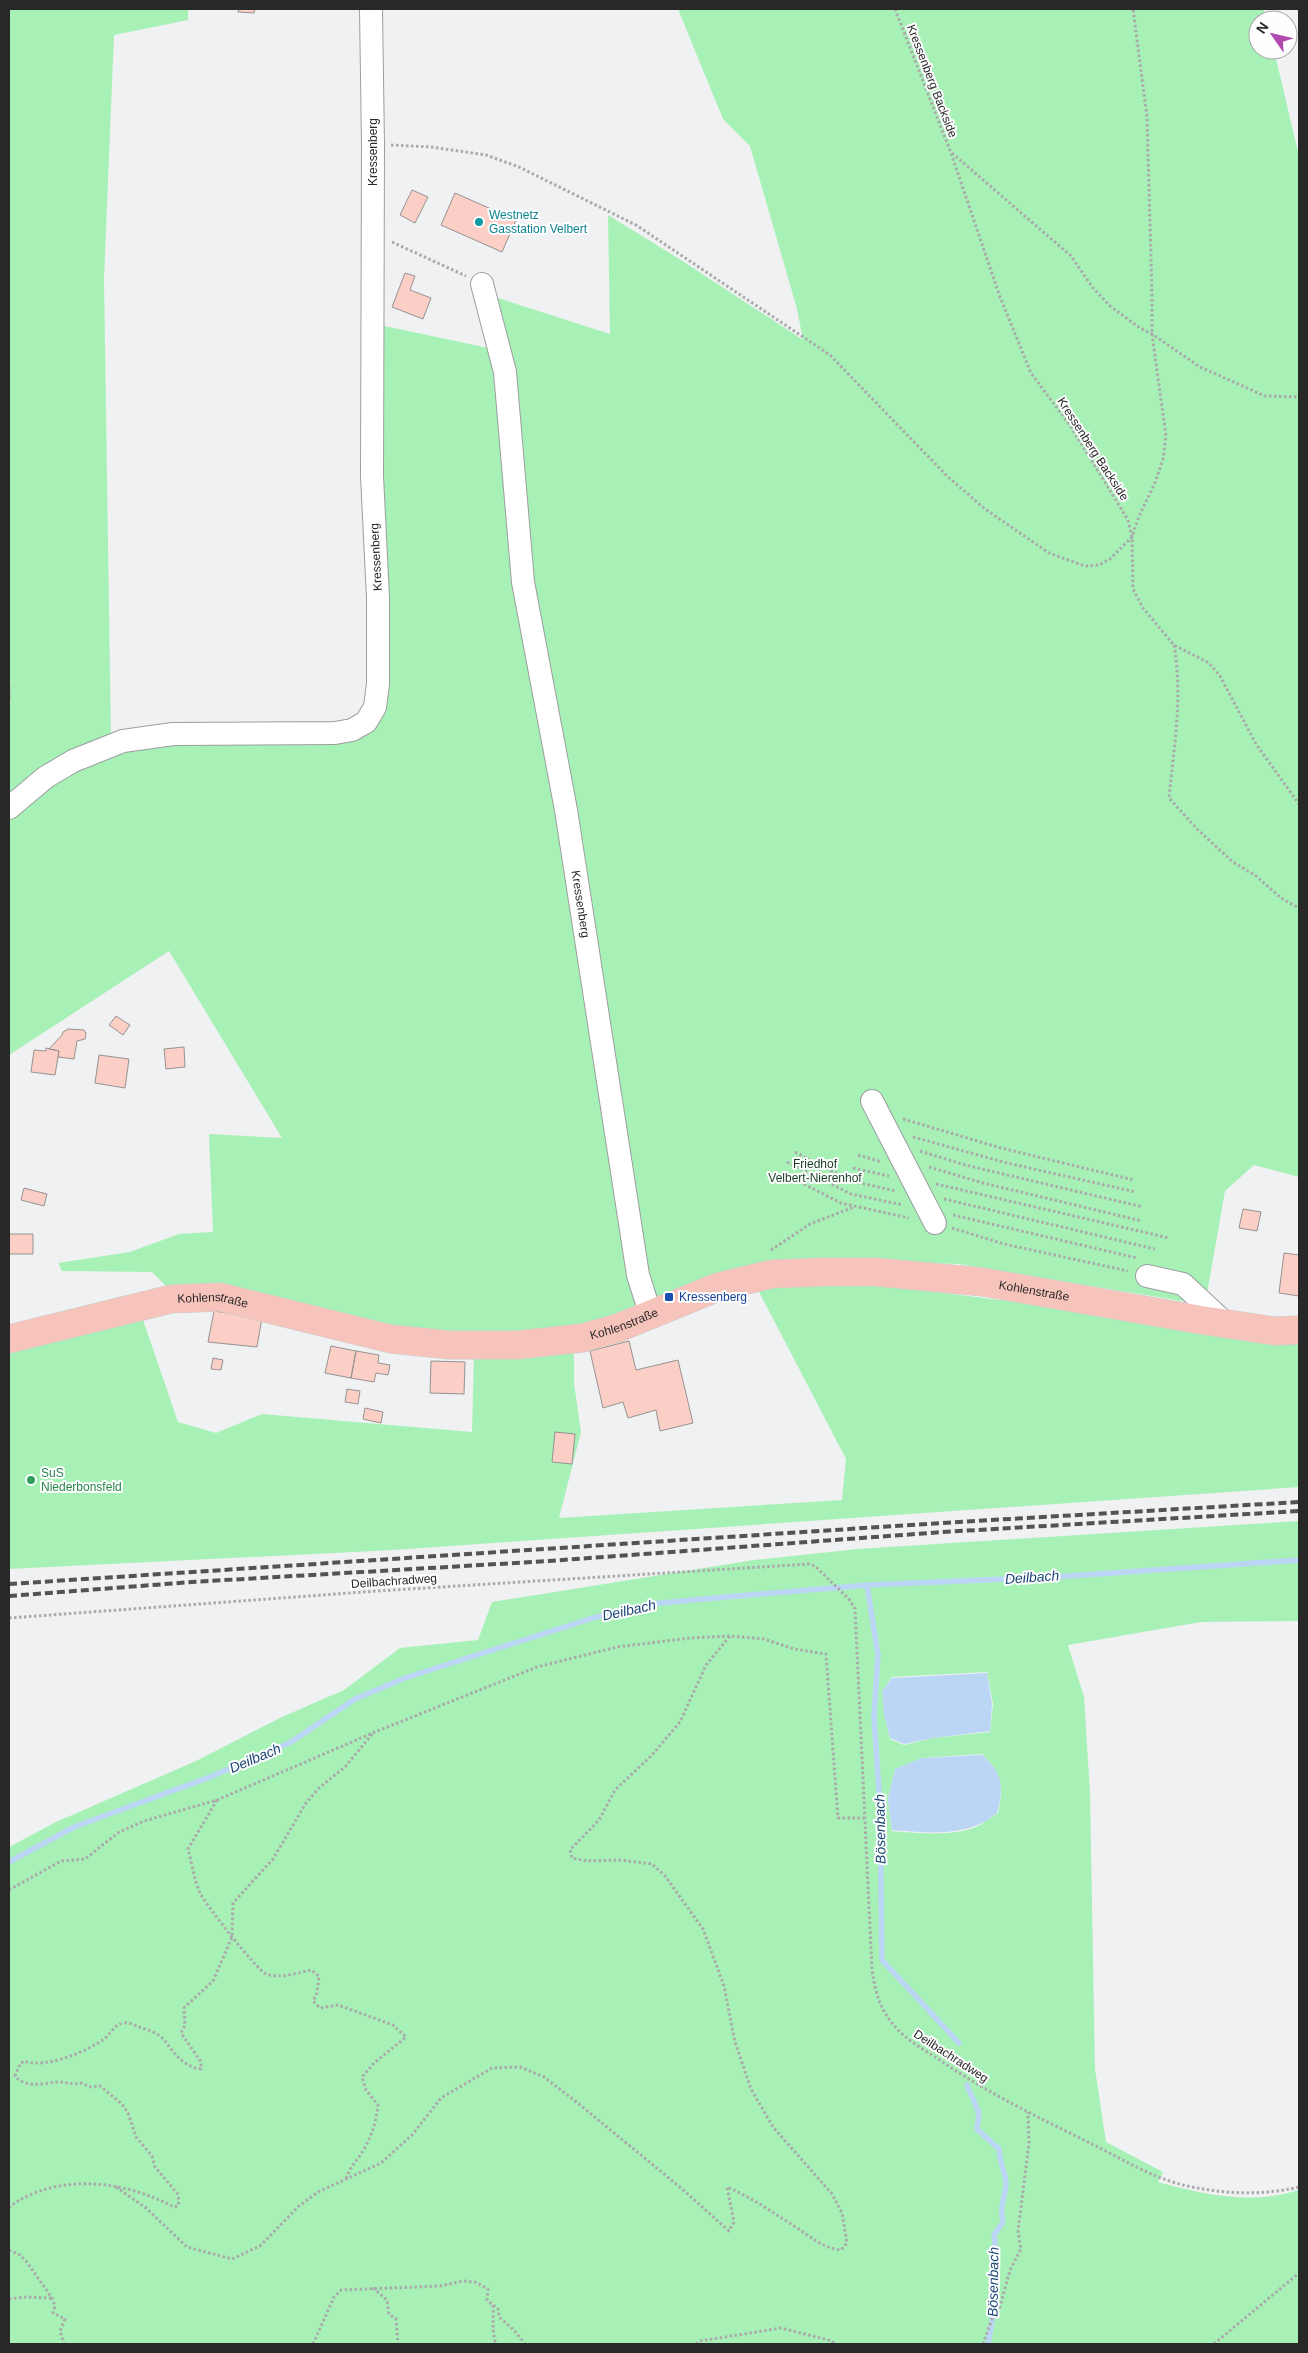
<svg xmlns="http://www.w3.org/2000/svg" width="1308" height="2353" viewBox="0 0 1308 2353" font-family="Helvetica,sans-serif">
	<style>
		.green { fill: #a7f1b7; fill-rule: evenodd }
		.water { fill: #bbd5f4 }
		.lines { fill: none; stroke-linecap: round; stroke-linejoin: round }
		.stream { stroke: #bbd5f4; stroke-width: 5.5 }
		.building { fill: #fbcfc6; stroke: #959392 }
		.minor-casing { stroke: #9c9e9f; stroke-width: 24 }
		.major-casing { stroke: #cbcbcc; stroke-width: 29 }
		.path { stroke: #aaaaab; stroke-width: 3; stroke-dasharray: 2.5 2.5; stroke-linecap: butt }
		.minor { stroke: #fff; stroke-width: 22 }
		.major { stroke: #f7c4bb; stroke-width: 28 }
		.rail { stroke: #535354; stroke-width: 4; stroke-dasharray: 8 4; stroke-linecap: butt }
		.culture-dot { fill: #0f9aa8; stroke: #fefeff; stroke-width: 2 }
		.transit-dot { fill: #1a4fb4; stroke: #fefeff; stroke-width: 2 }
		.leisure-dot { fill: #2e9e5b; stroke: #fefeff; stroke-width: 2 }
		.labels { text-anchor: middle; stroke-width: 4; stroke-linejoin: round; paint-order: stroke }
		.street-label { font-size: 12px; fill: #282829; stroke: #fefeff }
		.culture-label { font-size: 12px; fill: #0d838f; stroke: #fefeff; text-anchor: start }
		.park-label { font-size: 12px; fill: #193d23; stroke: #fefeff }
		.transit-label { font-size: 12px; fill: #164399; stroke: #fefeff; text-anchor: start }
		.leisure-label { font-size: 12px; fill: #27864d; stroke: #fefeff; text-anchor: start }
		.water-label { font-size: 14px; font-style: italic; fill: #194575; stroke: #fefeff }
	</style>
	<rect width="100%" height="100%" fill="#f0f1f2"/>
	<path class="green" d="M 9,9 L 188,9 L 188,20 L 114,35 L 104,279 L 111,740 L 9,802 Z
		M 678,9 L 1264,9 L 1266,20 L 1258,20 L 1258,50 L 1274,50 L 1299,156 L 1299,1177 L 1254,1165 L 1225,1191 L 1205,1305 L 959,1264 L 888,1262 L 653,1300 L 527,580 L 495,297 L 610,334 L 608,215 L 681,260 L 803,340 L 797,309 L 750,146 L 723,119 Z
		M 375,324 L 493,349 L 639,1290 L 635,1307 L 582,1327 L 518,1334 L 428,1333 L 172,1292 L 152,1272 L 62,1271 L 58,1263 L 130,1252 L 179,1234 L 213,1232 L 209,1134 L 282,1138 L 169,951 L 9,1055 L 9,816 L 52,778 L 113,748 L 369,725 Z
		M 863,1283 L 1049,1306 L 1299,1343 L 1299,1487 L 393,1550 L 9,1569 L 9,1348 L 142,1317 L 178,1422 L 216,1433 L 262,1414 L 472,1432 L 474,1353 L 574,1349 L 574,1383 L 581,1432 L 559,1518 L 842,1500 L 846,1459 L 757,1288 Z
		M 1299,1521 L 1299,1621 L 1201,1622 L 1068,1645 L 1084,1697 L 1090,1793 L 1095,2069 L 1106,2142 L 1163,2172 L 1158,2182 C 1205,2195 1252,2205 1299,2190 L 1299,2344 L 9,2344 L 9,1847 L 56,1822 L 196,1761 L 282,1717 L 344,1690 L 400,1648 L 478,1640 L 492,1602 L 754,1560 L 858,1549 ZM 987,1672 L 993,1704 L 990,1732 L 933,1738 L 904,1745 L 890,1739 L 884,1713 L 882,1691 L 892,1677 ZM 982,1754 C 1002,1773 1004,1787 998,1813 C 991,1817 985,1822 978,1826 C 955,1837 917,1833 892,1831 L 888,1799 L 895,1769 L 922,1758 Z"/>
	<path class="water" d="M 987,1673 L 992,1704 L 990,1731 L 933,1738 L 904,1744 L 890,1738 L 884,1714 L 882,1691 L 892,1678 Z
		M 982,1755 C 1003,1773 1004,1787 997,1813 C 991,1817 984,1823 977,1825 C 952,1836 919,1832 892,1830 L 888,1799 L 895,1769 L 922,1758 Z"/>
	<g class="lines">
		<path class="stream" d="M 867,1585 L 878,1655 L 874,1717 L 880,1805 L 882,1960 L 959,2043
			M 9,1862 L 74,1827 L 210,1777 L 291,1742 L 355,1699 L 405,1678 L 596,1617 L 660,1603 L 726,1597 L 867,1585 L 1055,1577 L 1299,1560
			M 967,2085 L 979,2113 L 977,2129 L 999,2149 C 999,2162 1005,2171 1006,2182 C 1006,2196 999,2206 1003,2222 L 994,2235 C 999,2271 995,2309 988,2344"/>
	</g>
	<path class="building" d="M 239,9 L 255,9 L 254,13 L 238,12 Z
		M 412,190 L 428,197 L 415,223 L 400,215 Z
		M 455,193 L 516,220 L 502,252 L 441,225 Z
		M 405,273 L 415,276 L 410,290 L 431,298 L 423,319 L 392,307 Z
		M 116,1016 L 130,1025 L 123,1035 L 109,1025 Z
		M 68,1029 L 84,1030 L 86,1033 L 85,1039 L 77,1041 L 74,1059 L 58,1057 L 59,1051 L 49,1049 L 62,1035 L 63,1032 Z
		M 184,1047 L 185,1067 L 166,1069 L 164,1049 Z
		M 46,1048 L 59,1051 L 55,1075 L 31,1072 L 34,1050 L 46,1051 Z
		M 99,1055 L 129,1059 L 125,1088 L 95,1083 Z
		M 24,1188 L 47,1194 L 44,1206 L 21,1200 Z
		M 1243,1209 L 1261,1212 L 1257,1231 L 1239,1228 Z
		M 9,1234 L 33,1234 L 33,1254 L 9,1254 Z
		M 1284,1253 L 1299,1255 L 1299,1296 L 1279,1293 Z
		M 214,1311 L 262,1318 L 257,1347 L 208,1342 Z
		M 629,1341 L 636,1370 L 678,1360 L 693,1423 L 660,1431 L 656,1410 L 628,1418 L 623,1402 L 603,1408 L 590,1351 Z
		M 331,1346 L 356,1351 L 351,1378 L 325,1373 Z
		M 356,1351 L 379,1355 L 378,1363 L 390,1365 L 388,1375 L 376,1373 L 374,1382 L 351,1378 Z
		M 213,1358 L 223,1360 L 221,1370 L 211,1369 Z
		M 431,1361 L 465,1362 L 464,1394 L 430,1393 Z
		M 347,1389 L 360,1391 L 358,1404 L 345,1402 Z
		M 365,1408 L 383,1412 L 381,1423 L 363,1419 Z
		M 555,1432 L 575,1434 L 572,1464 L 552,1462 Z"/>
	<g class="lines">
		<defs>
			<g id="minor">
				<path id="s1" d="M 482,284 L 505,372 L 523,582 L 566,810 L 638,1275 L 651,1316"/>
				<path d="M 9,808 L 46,777 L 73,761 L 123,741 L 173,734 L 335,733 L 352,730 L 366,722 L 375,707 L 378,684 L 378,598 L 372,476 L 373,145 L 371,9"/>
				<path d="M 872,1101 L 935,1223"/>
				<path d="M 1147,1276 L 1183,1284 L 1224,1322"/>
			</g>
			<g id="major">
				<path id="s2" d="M 9,1339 L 171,1299 L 220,1297 L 391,1339 L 450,1345 L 517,1345 L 582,1338 L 618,1328 L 718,1287 L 772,1274 L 824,1272 L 876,1272 L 983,1282 L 1201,1320 L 1274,1331 L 1299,1330"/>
			</g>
		</defs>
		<use href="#minor" class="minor-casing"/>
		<use href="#major" class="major-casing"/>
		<path class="path" d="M 895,9 L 951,153 L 1000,297 L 1031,373 L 1071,427 L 1128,520 L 1132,537 L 1133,589 L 1143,608 L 1174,645 L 1209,663 L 1220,676 L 1256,744 L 1299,804
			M 391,145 L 431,147 L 486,155 L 519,167 L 636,225 L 830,355 L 947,476 L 985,509 L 1049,553 L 1085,566 L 1099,565 L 1110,559 L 1132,537 L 1139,516 L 1155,483 L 1163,459 L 1166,436 L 1152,334 L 1152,295 L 1147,117 L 1133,9
			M 952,153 L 1071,256 L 1093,288 L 1110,306 L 1140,328 L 1152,334 L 1200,367 L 1265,396 L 1299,397
			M 392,242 L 466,276
			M 1174,645 C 1183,696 1174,747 1169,798 L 1198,830 L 1233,862 L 1256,876 L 1281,898 L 1299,908
			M 9,686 L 9,701
			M 903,1119 L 1001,1148 L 1134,1180
			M 913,1137 L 1007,1163 L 1136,1192
			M 920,1151 L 965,1165 L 1143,1207
			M 795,1152 L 851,1181 L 896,1191
			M 858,1155 L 882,1162
			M 787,1162 L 851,1194 L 903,1205
			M 929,1167 L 983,1183 L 1142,1221
			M 853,1168 L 889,1176
			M 786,1175 L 841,1203 L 909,1218
			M 936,1184 L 1169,1238
			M 944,1199 L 1155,1249
			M 953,1215 L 1137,1258
			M 952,1228 L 1004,1244 L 1128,1271
			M 771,1250 L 810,1224 L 854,1207
			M 9,1618 L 377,1591 L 809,1564 L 815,1566 L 849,1599 L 855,1609 L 872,1970 C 876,1997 881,2013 901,2033 C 913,2044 928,2052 941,2061 C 988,2093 1039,2118 1090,2143 C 1120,2158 1151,2177 1183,2185 C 1222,2194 1261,2196 1299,2187
			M 217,1800 L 188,1849 C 192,1863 194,1880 200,1893 C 206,1905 256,1969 266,1974 C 279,1979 298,1973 311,1970 L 319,1976 L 317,1993 L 313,2001 L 320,2008 L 338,2005 L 393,2025 L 406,2037 L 374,2063 L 362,2077 L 366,2090 L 378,2105 C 376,2122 372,2135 364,2149 C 357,2162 351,2164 346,2179
			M 9,1890 L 61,1861 L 85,1859 L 119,1832 L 144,1821 L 217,1800 L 375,1732 L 537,1667 L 617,1647 L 690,1638 L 730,1636 L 764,1639 L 794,1649 L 826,1654 L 838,1818 L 864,1818
			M 116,2187 L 146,2208 L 187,2247 L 232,2259 L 260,2246 L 299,2206 L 318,2192 L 381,2163 L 412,2135 L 441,2098 L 492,2068 L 520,2067 L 544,2077 L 574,2100 L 681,2188 L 729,2231 L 734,2222 L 727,2187 C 751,2197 772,2212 794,2226 C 810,2236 822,2248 841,2250 L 847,2243 L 842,2213 L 832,2194 L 773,2127 L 751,2089 L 735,2042 L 724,1986 L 703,1929 L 665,1876 L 652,1864 L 619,1860 L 587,1861 L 572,1858 L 570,1850 L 599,1820 L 615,1790 L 652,1755 L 680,1722 L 706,1665 L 730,1636
			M 9,2208 C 16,2201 23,2198 32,2194 C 78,2175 130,2184 174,2207 L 178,2206 L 179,2200 L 177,2193 L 155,2167 L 152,2156 L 136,2137 L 128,2113 L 122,2104 L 100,2086 L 89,2087 L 82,2083 C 71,2085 67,2082 58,2082 C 44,2083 26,2089 15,2076 L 20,2064 L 24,2061 C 45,2069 86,2052 104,2039 C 111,2034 114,2024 124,2023 C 129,2022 134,2025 139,2027 C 148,2030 159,2033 165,2041 C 174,2053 184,2067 201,2069 L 201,2062 L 181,2033 L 185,2025 L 184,2008 L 213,1981 L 232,1937 L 233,1903 L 273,1859 L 306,1803 L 319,1788 L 346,1766 L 373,1733
			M 9,2250 L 20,2255 L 26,2261 L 52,2298 L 55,2306 L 53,2313 L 65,2319 L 60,2331 L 64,2344
			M 373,2288 L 387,2300 L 389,2314 L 396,2319 L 398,2344
			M 9,2299 L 25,2297 L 51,2298
			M 493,2305 C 494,2319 491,2330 496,2344
			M 313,2344 L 334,2297 L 341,2290 L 440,2286 L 463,2281 L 475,2282 L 488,2289 L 487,2300 L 498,2309 L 499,2317 L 514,2330 L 525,2344
			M 696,2344 L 700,2341 L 781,2328 L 832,2341 L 835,2344
			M 983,2344 L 993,2316 L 999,2310 L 1010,2270 L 1021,2249 L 1018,2231 L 1029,2143 L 1028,2112
			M 1214,2344 L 1299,2273"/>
		<use href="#minor" class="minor"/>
		<use href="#major" class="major"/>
		<path class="rail" d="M 9,1584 L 941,1523 L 1299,1502
			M 9,1596 L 192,1582 L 549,1561 L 943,1532 L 1299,1511"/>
	</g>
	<circle class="culture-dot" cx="479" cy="222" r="5"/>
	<rect class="transit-dot" x="664" y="1292" width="10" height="10" rx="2.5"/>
	<circle class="leisure-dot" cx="31" cy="1480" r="5"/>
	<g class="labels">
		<g class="street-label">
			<text transform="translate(932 81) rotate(69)" y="4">Kressenberg Backside</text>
			<text transform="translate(373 152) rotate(-90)" y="4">Kressenberg</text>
			<text transform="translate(1093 449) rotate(57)" y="4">Kressenberg Backside</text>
			<text transform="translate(376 557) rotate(-93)" y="4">Kressenberg</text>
			<text dy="4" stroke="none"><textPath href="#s1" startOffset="629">Kressenberg</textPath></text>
			<text dy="4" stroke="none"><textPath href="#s2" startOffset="1048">Kohlenstraße</textPath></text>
			<text dy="4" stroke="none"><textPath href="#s2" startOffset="209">Kohlenstraße</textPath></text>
			<text dy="4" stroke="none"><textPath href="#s2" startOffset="628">Kohlenstraße</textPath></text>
			<text transform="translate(394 1581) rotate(-4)" y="4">Deilbachradweg</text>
			<text transform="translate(951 2056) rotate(33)" y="4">Deilbachradweg</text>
		</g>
		<g class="culture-label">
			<text x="489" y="219">Westnetz<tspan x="489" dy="14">Gasstation Velbert</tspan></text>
		</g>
		<g class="park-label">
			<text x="815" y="1168">Friedhof<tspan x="815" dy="14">Velbert-Nierenhof</tspan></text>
		</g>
		<g class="transit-label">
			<text x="679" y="1301">Kressenberg</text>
		</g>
		<g class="leisure-label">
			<text x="41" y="1477">SuS<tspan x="41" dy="14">Niederbonsfeld</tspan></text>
		</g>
		<g class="water-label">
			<text transform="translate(1032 1577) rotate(-4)" y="5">Deilbach</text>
			<text transform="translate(629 1610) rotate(-12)" y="5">Deilbach</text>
			<text transform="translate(255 1758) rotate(-23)" y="5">Deilbach</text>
			<text transform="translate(880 1829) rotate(-91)" y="5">Bösenbach</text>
			<text transform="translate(993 2282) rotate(-89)" y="5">Bösenbach</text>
		</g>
	</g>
	<rect width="1308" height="2353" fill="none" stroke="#282829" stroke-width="20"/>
	<g transform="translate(1273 35) rotate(304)"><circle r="24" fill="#fefeff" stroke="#a8a8a9"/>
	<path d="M0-4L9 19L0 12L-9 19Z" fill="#b04aae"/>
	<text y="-8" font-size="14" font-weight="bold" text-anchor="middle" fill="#282829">N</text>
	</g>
</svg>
